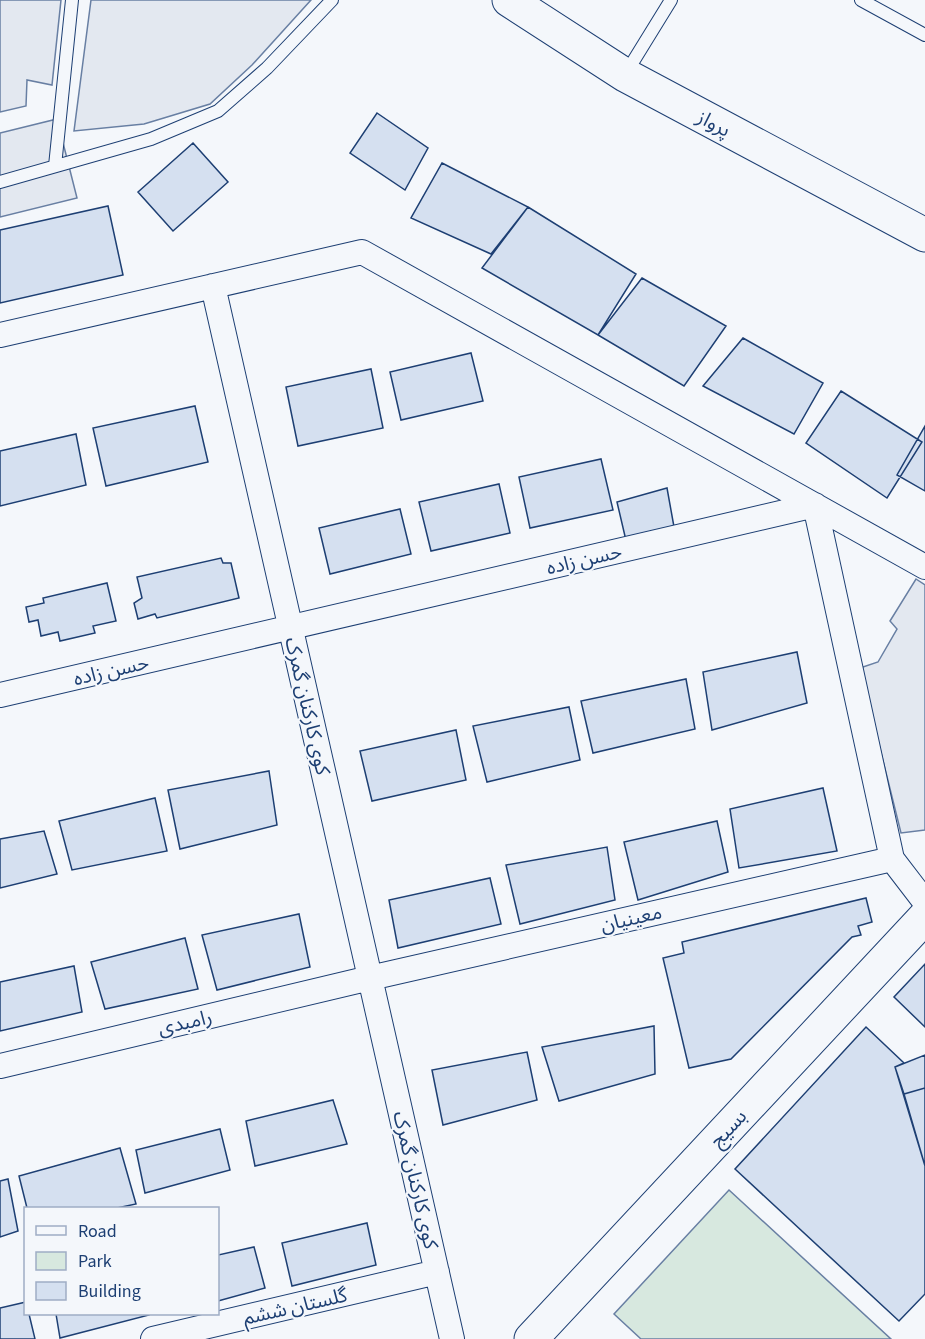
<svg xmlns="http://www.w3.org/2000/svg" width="925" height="1339" viewBox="0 0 925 1339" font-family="'Source Sans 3','Noto Sans Arabic',sans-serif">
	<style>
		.green { fill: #d7e8df; stroke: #687fa3; stroke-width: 1.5 }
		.parking { fill: #e3e8f0; stroke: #687fa3; stroke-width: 1.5 }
		.building { fill: #d5e0f0; stroke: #1d3f73; stroke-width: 1.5 }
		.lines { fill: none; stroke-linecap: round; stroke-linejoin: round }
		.service-casing { stroke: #1d3f73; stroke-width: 14 }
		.minor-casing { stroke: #1d3f73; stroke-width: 26 }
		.secondary-casing { stroke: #1d3f73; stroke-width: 35 }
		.service { stroke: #f4f7fb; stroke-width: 12 }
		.minor { stroke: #f4f7fb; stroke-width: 24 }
		.secondary { stroke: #f4f7fb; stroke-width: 33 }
		.labels { text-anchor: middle; stroke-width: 4.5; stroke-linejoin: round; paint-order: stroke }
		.street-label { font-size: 20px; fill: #1d3f73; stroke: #f4f7fb }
	</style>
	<rect width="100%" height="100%" fill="#f4f7fb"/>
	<path class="green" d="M 729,1190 L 891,1339 L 641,1339 L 614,1314 Z"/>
	<path class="parking" d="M 0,0 L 61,0 L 52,85 L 27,80 L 26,106 L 0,112 Z
		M 91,0 L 311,0 L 252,65 L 210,104 L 144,124 L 74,131 Z
		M 57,119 L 77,198 L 0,217 L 0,133 Z
		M 916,579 L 925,585 L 925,830 L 901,833 L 860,668 L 878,662 L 897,629 L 890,621 Z"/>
	<path class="building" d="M 377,113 L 428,148 L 405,190 L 350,153 Z
		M 193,143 L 228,182 L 173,231 L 138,192 Z
		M 442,163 L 528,207 L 491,254 L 411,218 Z
		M 108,206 L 123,275 L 0,303 L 0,230 Z
		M 528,207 L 636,274 L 598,335 L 482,268 Z
		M 642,278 L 726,326 L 684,386 L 598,335 Z
		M 743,338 L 823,383 L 794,434 L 703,386 Z
		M 471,353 L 483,401 L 401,420 L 390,372 Z
		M 371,369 L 383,428 L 298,446 L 286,387 Z
		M 841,391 L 922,442 L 887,498 L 806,443 Z
		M 195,406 L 208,462 L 106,486 L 93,428 Z
		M 925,426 L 925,491 L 897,475 Z
		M 76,434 L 86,485 L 0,506 L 0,451 Z
		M 601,459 L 613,510 L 530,528 L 519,477 Z
		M 499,484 L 510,533 L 431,551 L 419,502 Z
		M 667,488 L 676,538 L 628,549 L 617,502 Z
		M 400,509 L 411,554 L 330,574 L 319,528 Z
		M 221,558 L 223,563 L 231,563 L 239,598 L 157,618 L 155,614 L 138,619 L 134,603 L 142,598 L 137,577 Z
		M 107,583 L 116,621 L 93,626 L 95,633 L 60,641 L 58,632 L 41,636 L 38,620 L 29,622 L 26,607 L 44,603 L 43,598 Z
		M 797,652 L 807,703 L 712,730 L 703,672 Z
		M 686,679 L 695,729 L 593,753 L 581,701 Z
		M 569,707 L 580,760 L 487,782 L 473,726 Z
		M 456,730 L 466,780 L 372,801 L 360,751 Z
		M 269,771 L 277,825 L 180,849 L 168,790 Z
		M 823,788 L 837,851 L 739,868 L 730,809 Z
		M 155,798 L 167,851 L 72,870 L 59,821 Z
		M 717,821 L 728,872 L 638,900 L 624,842 Z
		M 44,831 L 57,874 L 0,888 L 0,839 Z
		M 607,847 L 615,900 L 520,924 L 506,865 Z
		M 490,878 L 501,924 L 398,948 L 389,900 Z
		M 866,898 L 872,922 L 858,926 L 861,935 L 852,937 L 731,1059 L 689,1068 L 663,958 L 684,953 L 682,942 Z
		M 299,914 L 310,967 L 217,990 L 202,935 Z
		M 185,938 L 198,989 L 105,1009 L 91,962 Z
		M 925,964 L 925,1027 L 894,997 Z
		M 74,966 L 82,1012 L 0,1031 L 0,982 Z
		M 654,1026 L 655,1074 L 559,1101 L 542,1047 Z
		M 866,1027 L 904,1063 L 895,1067 L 925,1166 L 925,1294 L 899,1321 L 735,1169 Z
		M 527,1052 L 537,1100 L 443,1125 L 432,1070 Z
		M 925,1055 L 925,1088 L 904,1094 L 895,1067 Z
		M 925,1088 L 925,1166 L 904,1094 Z
		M 333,1100 L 347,1144 L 255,1166 L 246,1121 Z
		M 220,1129 L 230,1170 L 145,1193 L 136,1150 Z
		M 120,1148 L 136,1204 L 117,1208 L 27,1208 L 19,1176 Z
		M 8,1179 L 18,1231 L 0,1237 L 0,1181 Z
		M 367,1223 L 376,1265 L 292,1286 L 282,1243 Z
		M 254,1247 L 265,1288 L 218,1301 L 218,1255 Z
		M 26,1302 L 26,1314 L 29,1314 L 35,1339 L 0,1339 L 0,1308 Z
		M 56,1314 L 149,1314 L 149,1315 L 60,1338 Z"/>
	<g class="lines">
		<defs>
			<path id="service" d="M 861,0 L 925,35
				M 626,73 L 671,0
				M 55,166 L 72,0
				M 0,182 L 151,139 L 218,111 L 267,68 L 332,0"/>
			<path id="minor" d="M 213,286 L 452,1339
				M 0,335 L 362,252 L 925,567
				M 0,695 L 815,505 L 892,859 L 925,902
				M 0,1066 L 370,978 L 892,859
				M 153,1339 L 437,1272"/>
			<path id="secondary" d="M 509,0 L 625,75 L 925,235
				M 531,1339 L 925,917"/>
		</defs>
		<use href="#service" class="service-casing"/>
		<use href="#minor" class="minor-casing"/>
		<use href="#secondary" class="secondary-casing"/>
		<use href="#service" class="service"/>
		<use href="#minor" class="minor"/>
		<use href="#secondary" class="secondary"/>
	</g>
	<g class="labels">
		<g class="street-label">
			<text transform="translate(714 123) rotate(28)" y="7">پرواز</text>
			<text transform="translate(584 559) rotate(-13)" y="7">حسن زاده</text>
			<text transform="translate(111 670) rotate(-13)" y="7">حسن زاده</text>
			<text transform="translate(308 706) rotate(77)" y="7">کوی کارکنان گمرک</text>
			<text transform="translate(631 918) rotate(-13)" y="7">معینیان</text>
			<text transform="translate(185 1022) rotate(-13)" y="7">رامبدی</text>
			<text transform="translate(728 1128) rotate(-47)" y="7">بسیج</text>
			<text transform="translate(416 1180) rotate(77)" y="7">کوی کارکنان گمرک</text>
			<text transform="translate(295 1306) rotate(-13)" y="7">گلستان ششم</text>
		</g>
	</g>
	<rect x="24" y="1207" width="195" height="108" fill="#f4f7fb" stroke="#9eadc5" stroke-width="1.5"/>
	<rect x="36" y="1226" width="30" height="9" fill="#f4f7fb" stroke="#9eadc5" stroke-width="1.5"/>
	<text x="78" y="1237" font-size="18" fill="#1d3f73">Road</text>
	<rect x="36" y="1252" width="30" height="18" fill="#d7e8df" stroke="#9eadc5" stroke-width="1.5"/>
	<text x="78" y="1267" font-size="18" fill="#1d3f73">Park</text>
	<rect x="36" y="1282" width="30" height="18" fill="#d5e0f0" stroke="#9eadc5" stroke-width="1.5"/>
	<text x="78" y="1297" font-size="18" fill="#1d3f73">Building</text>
</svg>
